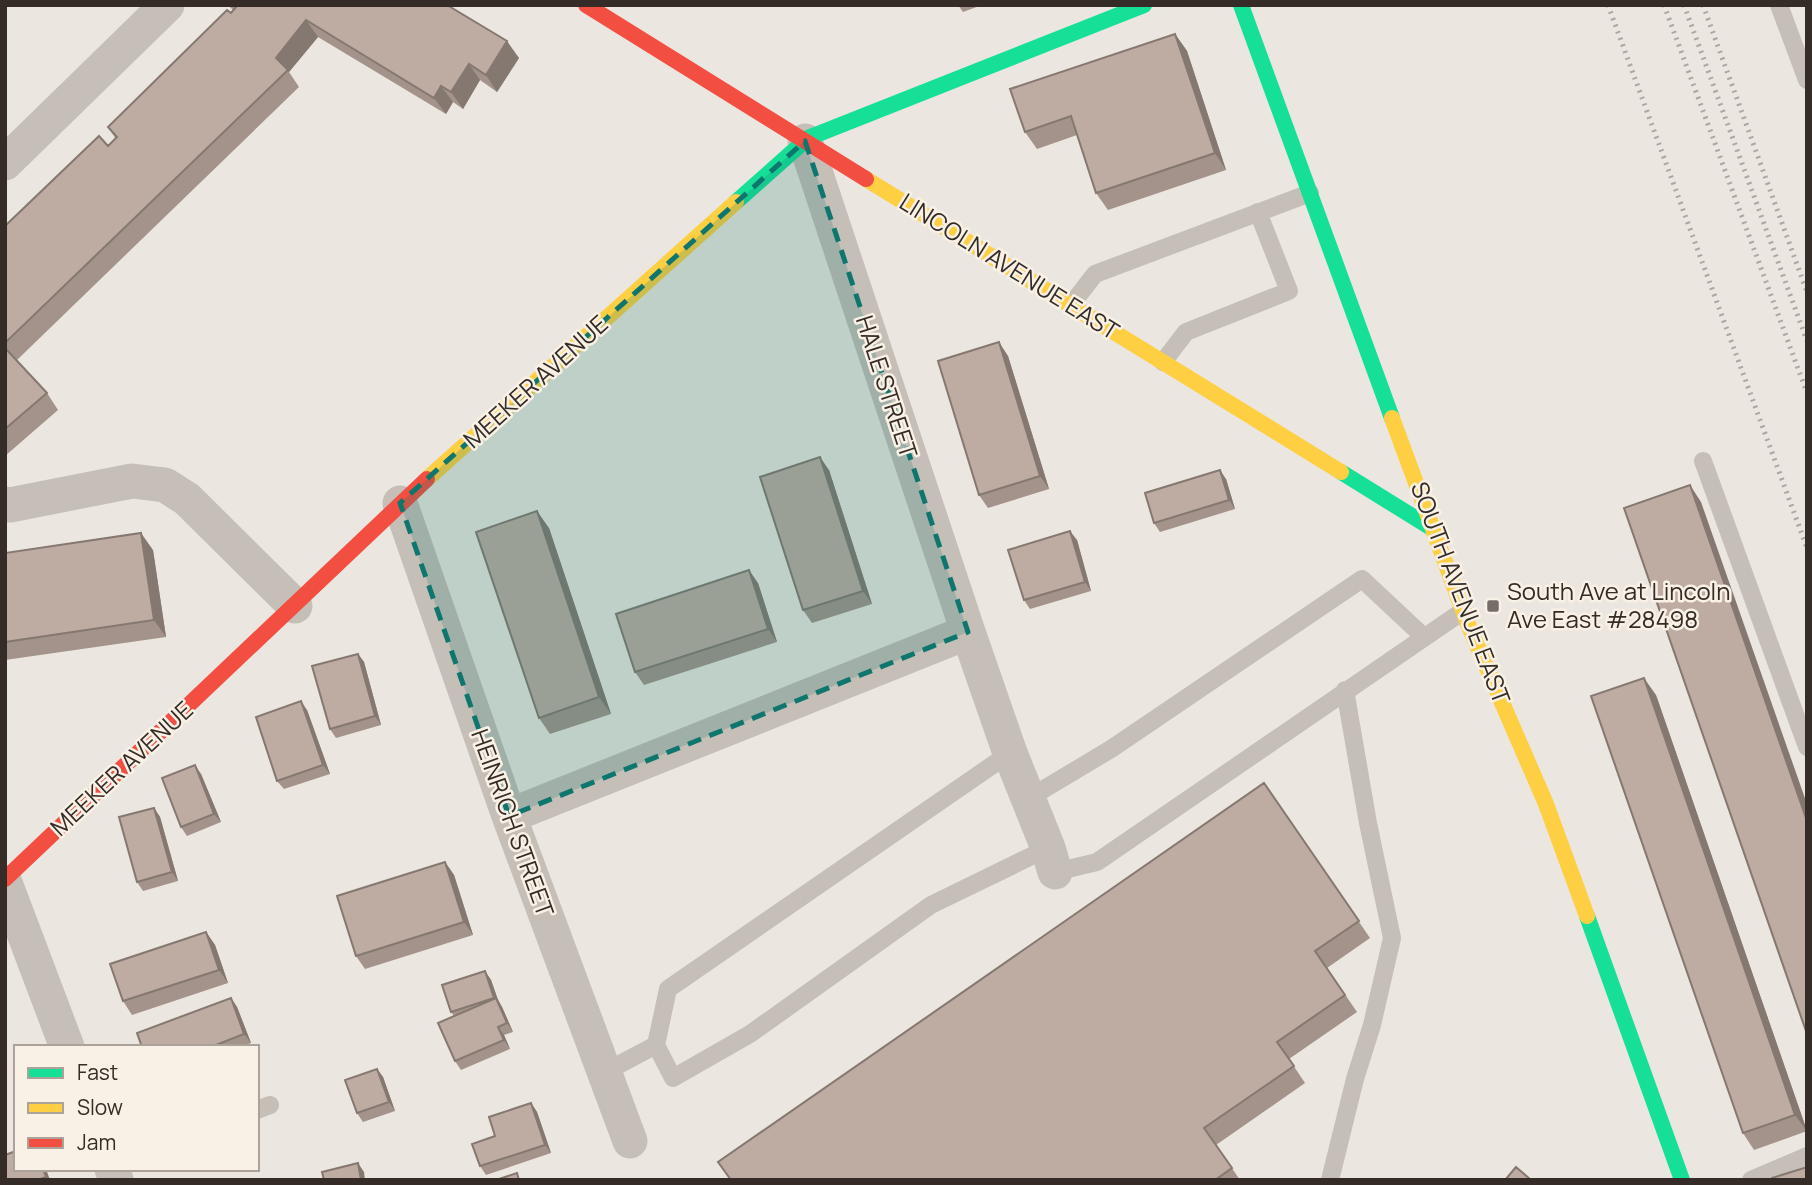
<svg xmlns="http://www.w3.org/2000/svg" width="1812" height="1185" viewBox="0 0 1812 1185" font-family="Manrope,sans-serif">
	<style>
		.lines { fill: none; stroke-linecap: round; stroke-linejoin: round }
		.lane { stroke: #c5bfb8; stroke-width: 18 }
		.street { stroke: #c5bfb8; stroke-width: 35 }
		.fast { stroke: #16e098; stroke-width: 16 }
		.slow { stroke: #ffcf43; stroke-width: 16 }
		.jam { stroke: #f24e42; stroke-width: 16 }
		.rail { stroke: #aca7a3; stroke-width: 5; stroke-dasharray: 2 5; stroke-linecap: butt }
		.wall { fill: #a3938a }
		.shaded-wall { fill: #857871 }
		.building { fill: #beaba1; stroke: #857871; stroke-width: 2 }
		.marked { fill: #0f766e; fill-opacity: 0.2; stroke: #0f766e; stroke-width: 5; stroke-dasharray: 14 9; stroke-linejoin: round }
		.poi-dot { fill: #756d67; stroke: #f9f1e5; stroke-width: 2.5 }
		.labels { text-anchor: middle; stroke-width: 5; stroke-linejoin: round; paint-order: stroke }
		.street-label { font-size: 24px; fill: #352c27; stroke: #f9f1e5 }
		.poi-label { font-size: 24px; fill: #352c27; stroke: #f9f1e5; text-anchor: start }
	</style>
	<rect width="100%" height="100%" fill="#ebe6df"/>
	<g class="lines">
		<path class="lane" d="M 1779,5 L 1807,80
			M 1071,305 L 1095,274 L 1310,193
			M 1163,362 L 1186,332 L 1289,291 L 1258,212
			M 1703,461 L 1807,747
			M 1029,798 L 1111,749 L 1362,579 L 1424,637
			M 1055,872 L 1097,862 L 1463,611
			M 656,1045 L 668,989 L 1010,753
			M 605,1072 L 656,1045 L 673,1078 L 750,1034 L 931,905 L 1048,848
			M 257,1110 L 270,1105
			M 1330,1180 L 1355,1079 L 1372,1025 L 1392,938 L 1368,823 L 1345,690
			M 1751,1180 L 1807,1156"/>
		<path class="street" d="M 805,141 L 968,632 L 1010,753 L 1048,848 L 1055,872
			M 5,163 L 167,5
			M 400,503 L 509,816 L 630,1141
			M 5,504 L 10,505 L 132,481 L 165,485 L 187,499 L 295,606
			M 509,816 L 968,632
			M 5,883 L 67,1047
			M 112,1169 L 116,1180"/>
		<path class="fast" d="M 1241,5 L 1392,418
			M 736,202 L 808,138 L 1144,5
			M 1341,472 L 1433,529
			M 1587,916 L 1682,1180"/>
		<path class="slow" d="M 866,179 L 1341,472
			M 1392,418 L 1468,624 L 1546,804 L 1587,916
			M 427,479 L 736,202"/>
		<path class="jam" d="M 586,5 L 866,179
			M 5,879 L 427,479"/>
		<path class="rail" d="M 1608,5 L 1807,548
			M 1664,5 L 1807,393
			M 1684,5 L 1807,341
			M 1703,5 L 1807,292"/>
	</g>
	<path class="wall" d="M 228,5 L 447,5 L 519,58 L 497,92 L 480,80 L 463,109 L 453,102 L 446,114 L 318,37 L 289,72 L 299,87 L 17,360 L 47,393 L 58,410 L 5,456 L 5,226 L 108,146 L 116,139 L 108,127 L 231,13 L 233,10 Z
		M 958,5 L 982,5 L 963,12 Z
		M 1175,34 L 1187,51 L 1226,170 L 1108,210 L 1096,193 L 1077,135 L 1037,149 L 1025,132 Z
		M 1008,356 L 1049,489 L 988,508 L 979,495 Z
		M 829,470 L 872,604 L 812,623 L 803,610 Z
		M 1226,479 L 1235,509 L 1160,532 L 1154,523 Z
		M 549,528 L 611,714 L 550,734 L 539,718 Z
		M 1077,540 L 1091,591 L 1030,609 L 1024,600 Z
		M 153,550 L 166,637 L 5,660 L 5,553 Z
		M 758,583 L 777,642 L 644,685 L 635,672 Z
		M 358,654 L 364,662 L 381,725 L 336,738 L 330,729 Z
		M 1656,695 L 1807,1131 L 1754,1150 L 1743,1133 Z
		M 307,710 L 330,774 L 284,789 L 277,781 Z
		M 201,774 L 221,822 L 187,836 L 181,827 Z
		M 1264,783 L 1370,938 L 1327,968 L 1357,1012 L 1289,1059 L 1305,1083 L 1216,1145 L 1240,1180 L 731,1180 Z
		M 154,808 L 160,817 L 178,881 L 143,891 L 137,882 Z
		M 445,862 L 454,875 L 473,935 L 365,969 L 356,956 Z
		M 206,932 L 215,945 L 228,983 L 132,1015 L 123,1001 Z
		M 485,971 L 491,980 L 498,1000 L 502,1007 L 513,1032 L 504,1035 L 510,1049 L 461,1070 L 455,1061 L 454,1016 L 451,1012 Z
		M 231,998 L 237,1007 L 251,1043 L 241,1047 L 142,1047 Z
		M 377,1069 L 383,1077 L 395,1111 L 363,1122 L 357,1113 Z
		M 531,1103 L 537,1112 L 551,1153 L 486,1175 L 480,1166 L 495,1136 Z"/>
	<path class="shaded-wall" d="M 306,20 L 318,37 L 289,72 L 276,58 Z
		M 1175,34 L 1187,51 L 1226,170 L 1215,153 Z
		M 507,41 L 519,58 L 497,92 L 486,75 Z
		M 469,64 L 480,80 L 463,109 L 451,92 Z
		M 441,86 L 453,102 L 446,114 L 434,98 Z
		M 999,342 L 1008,356 L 1049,489 L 1040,476 Z
		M 820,457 L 829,470 L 872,604 L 863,591 Z
		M 1220,470 L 1226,479 L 1235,509 L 1229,500 Z
		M 1690,485 L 1701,502 L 1807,804 L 1807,821 Z
		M 537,511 L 549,528 L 611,714 L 599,697 Z
		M 1070,531 L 1077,540 L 1091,591 L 1085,582 Z
		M 141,533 L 153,550 L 166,637 L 154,620 Z
		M 749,570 L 758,583 L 777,642 L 768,629 Z
		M 358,654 L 364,662 L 381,725 L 375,716 Z
		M 1644,678 L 1656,695 L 1807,1131 L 1795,1115 Z
		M 301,701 L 307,710 L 330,774 L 323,765 Z
		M 195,765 L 201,774 L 221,822 L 214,814 Z
		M 154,808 L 160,817 L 178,881 L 172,872 Z
		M 445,862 L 454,875 L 473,935 L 464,922 Z
		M 206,932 L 215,945 L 228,983 L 219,970 Z
		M 485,971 L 491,980 L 498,1000 L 502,1007 L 513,1032 L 507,1023 L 494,998 Z
		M 231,998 L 237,1007 L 251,1043 L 244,1034 Z
		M 498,1027 L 504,1035 L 510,1049 L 504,1040 Z
		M 377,1069 L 383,1077 L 395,1111 L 389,1102 Z
		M 531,1103 L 537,1112 L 551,1153 L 545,1145 Z
		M 358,1163 L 364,1172 L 365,1180 L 361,1180 Z
		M 43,1169 L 46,1169 L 50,1180 L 48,1180 L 46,1177 Z"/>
	<path class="building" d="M 236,5 L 447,5 L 507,41 L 486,75 L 469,64 L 451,92 L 441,86 L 434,98 L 306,20 L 276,58 L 288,70 L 5,343 L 5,226 L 99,136 L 108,146 L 117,137 L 108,127 L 227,10 L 231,13 L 237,6 Z
		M 1175,34 L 1215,153 L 1096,193 L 1071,116 L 1025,132 L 1010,89 Z
		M 999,342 L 1040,476 L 979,495 L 938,361 Z
		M 5,348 L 47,393 L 5,429 Z
		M 820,457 L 863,591 L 803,610 L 760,477 Z
		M 1220,470 L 1229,500 L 1154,523 L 1145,493 Z
		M 1690,485 L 1807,821 L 1807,1034 L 1624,508 Z
		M 537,511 L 599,697 L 539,718 L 476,532 Z
		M 1070,531 L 1085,582 L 1024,600 L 1008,550 Z
		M 141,533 L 154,620 L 5,642 L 5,553 Z
		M 749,570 L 768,629 L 635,672 L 616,614 Z
		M 358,654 L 375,716 L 330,729 L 312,666 Z
		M 1644,678 L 1795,1115 L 1743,1133 L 1591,696 Z
		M 301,701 L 323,765 L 277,781 L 256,717 Z
		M 195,765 L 214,814 L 181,827 L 162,778 Z
		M 1264,783 L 1359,921 L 1315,951 L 1345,995 L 1277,1042 L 1294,1066 L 1204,1128 L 1232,1168 L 1215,1180 L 731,1180 L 718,1162 Z
		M 154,808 L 172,872 L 137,882 L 119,817 Z
		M 445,862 L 464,922 L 356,956 L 337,896 Z
		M 206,932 L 219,970 L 123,1001 L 110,964 Z
		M 485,971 L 494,998 L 451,1012 L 442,985 Z
		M 231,998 L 244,1034 L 211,1047 L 142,1047 L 137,1033 Z
		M 496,998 L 507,1023 L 498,1027 L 504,1040 L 455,1061 L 438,1023 Z
		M 377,1069 L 389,1102 L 357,1113 L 345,1080 Z
		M 531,1103 L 545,1145 L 480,1166 L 472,1144 L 495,1136 L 489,1117 Z
		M 16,1151 L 16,1169 L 43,1169 L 46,1177 L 38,1180 L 5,1180 L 5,1155 Z
		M 358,1163 L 361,1180 L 324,1180 L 322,1172 Z
		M 1516,1167 L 1531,1180 L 1505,1180 Z
		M 1807,1167 L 1807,1180 L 1772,1180 L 1772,1178 Z
		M 517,1173 L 519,1180 L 496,1180 Z"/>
	<path class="marked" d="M 805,141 L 968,632 L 509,816 L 400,503 Z"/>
	<rect class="poi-dot" x="1486" y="599" width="14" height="14" rx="3.5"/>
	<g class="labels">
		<g class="street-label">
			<text transform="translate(1009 267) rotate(32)" y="8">LINCOLN AVENUE EAST</text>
			<text transform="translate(536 382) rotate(-42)" y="8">MEEKER AVENUE</text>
			<text transform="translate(886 387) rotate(72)" y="8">HALE STREET</text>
			<text transform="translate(1460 593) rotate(69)" y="8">SOUTH AVENUE EAST</text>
			<text transform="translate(122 769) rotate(-43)" y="8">MEEKER AVENUE</text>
			<text transform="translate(512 823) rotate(70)" y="8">HEINRICH STREET</text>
		</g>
		<g class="poi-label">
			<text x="1507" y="600">South Ave at Lincoln<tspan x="1507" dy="28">Ave East #28498</tspan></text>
		</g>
	</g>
	<rect width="1812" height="1185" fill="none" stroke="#352c27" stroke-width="14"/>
	<rect x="14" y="1045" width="245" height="126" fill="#f9f1e5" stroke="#aba299" stroke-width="2"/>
	<rect x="28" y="1068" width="35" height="10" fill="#16e098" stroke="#aba299" stroke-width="2"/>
	<text x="77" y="1080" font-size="21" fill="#352c27">Fast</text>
	<rect x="28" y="1103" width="35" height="10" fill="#ffcf43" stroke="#aba299" stroke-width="2"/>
	<text x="77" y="1115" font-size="21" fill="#352c27">Slow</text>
	<rect x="28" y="1138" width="35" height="10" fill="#f24e42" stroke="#aba299" stroke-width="2"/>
	<text x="77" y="1150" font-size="21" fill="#352c27">Jam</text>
</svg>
